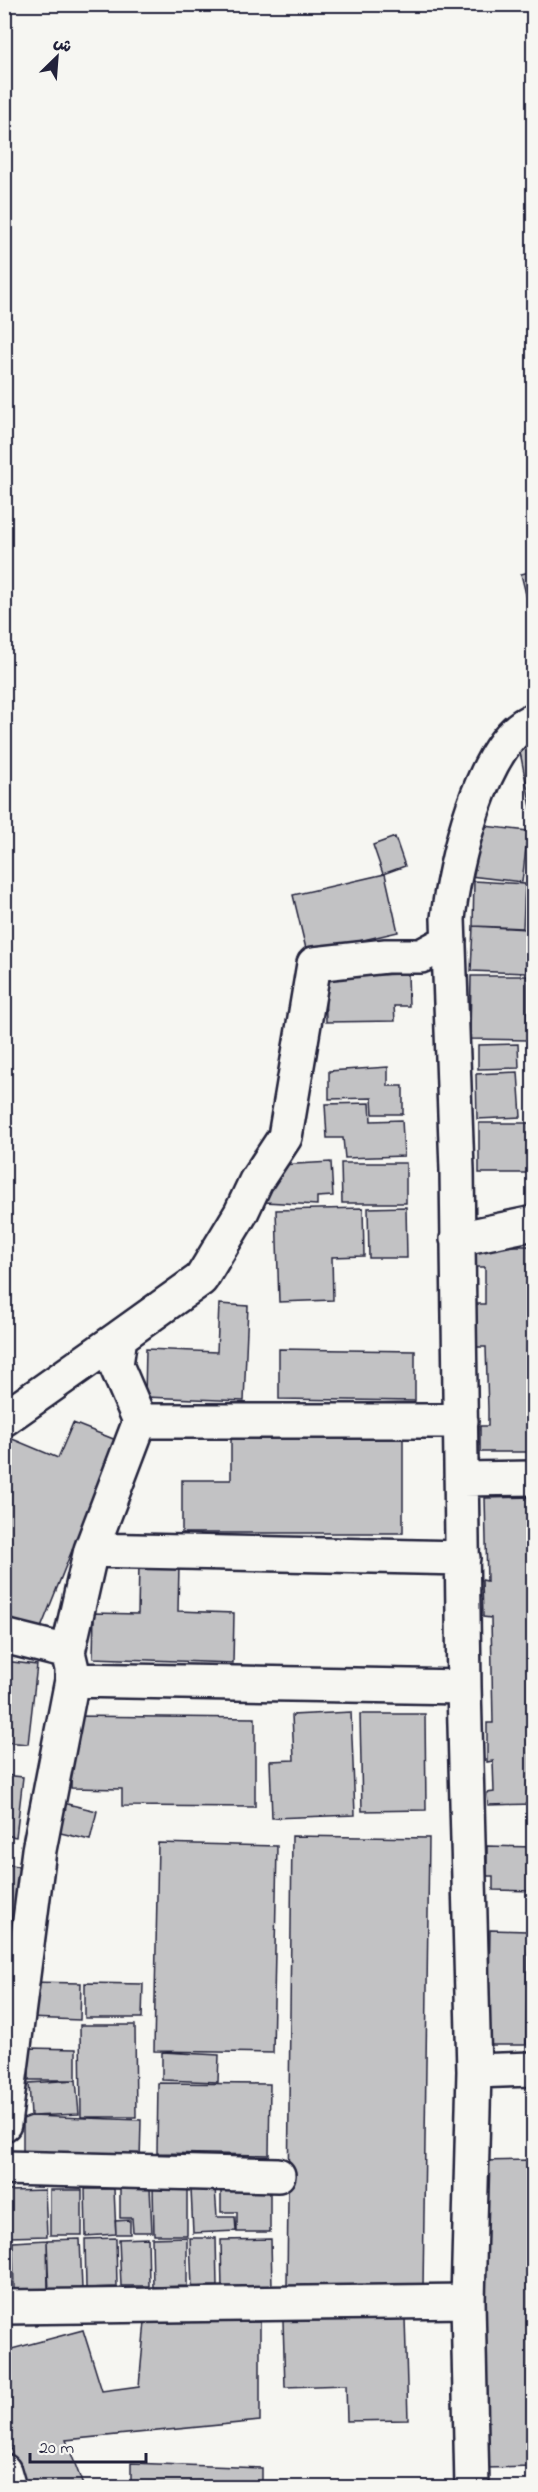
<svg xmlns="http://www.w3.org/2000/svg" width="538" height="2492" viewBox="0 0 538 2492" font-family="'Indie Flower','Playpen Sans Arabic',sans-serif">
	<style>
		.building { fill: #c2c2c4; stroke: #22223b; stroke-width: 1.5 }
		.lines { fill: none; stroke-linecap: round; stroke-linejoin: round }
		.minor-casing { stroke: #22223b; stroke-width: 38 }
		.minor { stroke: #f6f6f2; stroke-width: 33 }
	</style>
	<rect width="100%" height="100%" fill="#f6f6f2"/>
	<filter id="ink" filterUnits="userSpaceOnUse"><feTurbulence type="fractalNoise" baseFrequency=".0167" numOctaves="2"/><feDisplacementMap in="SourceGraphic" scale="12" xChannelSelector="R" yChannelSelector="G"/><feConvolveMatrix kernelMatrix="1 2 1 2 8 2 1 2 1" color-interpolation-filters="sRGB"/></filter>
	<g filter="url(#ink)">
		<path class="building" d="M 534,571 L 534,627 L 521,574 Z
			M 534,739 L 534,822 L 518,742 Z
			M 476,825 L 528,831 L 522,882 L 470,876 Z
			M 395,837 L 405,866 L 383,874 L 373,845 Z
			M 385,874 L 398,932 L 307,953 L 293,895 Z
			M 474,881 L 525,884 L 523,928 L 473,926 Z
			M 473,926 L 527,929 L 526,973 L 471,971 Z
			M 408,974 L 409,1006 L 394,1006 L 395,1021 L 326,1022 L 325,976 Z
			M 471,976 L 527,976 L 527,1040 L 470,1039 Z
			M 518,1044 L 519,1068 L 478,1069 L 478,1045 Z
			M 388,1067 L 388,1086 L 403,1086 L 403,1114 L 373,1114 L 372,1098 L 329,1099 L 329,1071 Z
			M 518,1072 L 521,1117 L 477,1119 L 476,1074 Z
			M 370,1103 L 371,1121 L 402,1120 L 404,1156 L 345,1158 L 343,1138 L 327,1138 L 325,1104 Z
			M 479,1123 L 534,1123 L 534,1173 L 479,1173 Z
			M 331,1162 L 333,1196 L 317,1197 L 317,1205 L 265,1202 L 279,1165 Z
			M 341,1163 L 406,1163 L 406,1203 L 342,1203 Z
			M 406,1207 L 407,1258 L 369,1258 L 368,1208 Z
			M 363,1208 L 364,1256 L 332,1257 L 333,1300 L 279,1302 L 276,1210 Z
			M 476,1246 L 534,1246 L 534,1452 L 480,1452 L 480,1426 L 488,1426 L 488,1409 L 486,1347 L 477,1347 L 476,1304 L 485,1304 L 485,1267 L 476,1267 Z
			M 219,1304 L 248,1306 L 244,1401 L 145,1397 L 146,1349 L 217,1352 Z
			M 279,1349 L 415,1351 L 415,1401 L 279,1399 Z
			M 73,1423 L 116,1440 L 39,1633 L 4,1619 L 4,1452 L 10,1438 L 58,1458 Z
			M 231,1433 L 403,1434 L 403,1533 L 182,1533 L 182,1480 L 231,1480 Z
			M 534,1497 L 534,1804 L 488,1805 L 487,1793 L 494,1792 L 493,1761 L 487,1762 L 487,1723 L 493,1723 L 491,1618 L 483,1617 L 482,1580 L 487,1581 L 485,1498 Z
			M 139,1563 L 179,1565 L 178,1611 L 234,1613 L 233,1663 L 93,1658 L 94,1613 L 138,1614 Z
			M 4,1661 L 37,1665 L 28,1744 L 4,1742 Z
			M 351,1712 L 355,1815 L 272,1818 L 270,1761 L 294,1760 L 292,1715 Z
			M 360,1714 L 425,1714 L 426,1810 L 362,1811 Z
			M 71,1716 L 255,1718 L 255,1807 L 122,1806 L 122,1789 L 71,1788 Z
			M 4,1775 L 23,1777 L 16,1837 L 4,1835 Z
			M 55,1801 L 97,1811 L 90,1840 L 48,1830 Z
			M 292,1836 L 429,1838 L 423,2289 L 287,2286 Z
			M 158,1843 L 277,1846 L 273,2053 L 154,2051 Z
			M 487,1846 L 534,1847 L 534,1891 L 493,1890 L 493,1876 L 487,1876 Z
			M 4,1864 L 32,1868 L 22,1934 L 4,1932 Z
			M 490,1930 L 528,1931 L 526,2045 L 488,2045 Z
			M 4,1939 L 18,1941 L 14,1968 L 4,1966 Z
			M 28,1982 L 81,1983 L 80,2020 L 28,2018 Z
			M 85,1983 L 143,1984 L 142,2018 L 85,2018 Z
			M 80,2025 L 135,2025 L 136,2117 L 81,2117 Z
			M 29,2048 L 76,2049 L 76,2080 L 29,2080 Z
			M 162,2052 L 219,2055 L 218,2082 L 162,2080 Z
			M 76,2080 L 79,2114 L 31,2116 L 29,2083 Z
			M 158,2083 L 270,2084 L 269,2155 L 157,2153 Z
			M 31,2116 L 141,2120 L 140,2161 L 23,2159 L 23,2119 Z
			M 534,2160 L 534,2467 L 486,2468 L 481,2161 Z
			M 150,2187 L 152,2232 L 133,2232 L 132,2218 L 120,2218 L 120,2188 Z
			M 153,2187 L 187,2187 L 187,2235 L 154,2235 Z
			M 215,2188 L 217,2217 L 235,2217 L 236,2231 L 193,2233 L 191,2189 Z
			M 221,2188 L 270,2188 L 270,2232 L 237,2232 L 237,2212 L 221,2212 Z
			M 85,2189 L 114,2189 L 116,2234 L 86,2236 Z
			M 45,2190 L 47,2236 L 9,2237 L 8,2191 Z
			M 50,2190 L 82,2190 L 82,2235 L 50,2235 Z
			M 130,2220 L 130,2234 L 116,2234 L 115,2221 Z
			M 187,2237 L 187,2286 L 153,2287 L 152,2238 Z
			M 116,2238 L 117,2287 L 86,2288 L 85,2239 Z
			M 148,2238 L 149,2286 L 121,2286 L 119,2239 Z
			M 190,2238 L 216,2238 L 217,2286 L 192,2287 Z
			M 80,2239 L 82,2289 L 48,2290 L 47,2240 Z
			M 271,2239 L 272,2288 L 222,2289 L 221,2240 Z
			M 47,2240 L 49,2293 L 14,2294 L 13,2242 Z
			M 405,2318 L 408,2420 L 347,2421 L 346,2385 L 285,2387 L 283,2321 Z
			M 145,2322 L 260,2322 L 260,2421 L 66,2440 L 84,2488 L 22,2488 L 4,2426 L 4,2351 L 83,2330 L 102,2391 L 139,2386 Z
			M 131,2463 L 262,2468 L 262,2488 L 131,2488 Z"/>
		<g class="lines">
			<defs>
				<path id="minor" d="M 457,1239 L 534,1223
					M 4,1419 L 120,1337
					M 140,1421 L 461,1421
					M 462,1479 L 534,1478
					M 91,1550 L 463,1558
					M 4,1636 L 68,1652
					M 72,1680 L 464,1687
					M 474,2071 L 534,2069
					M 4,2124 L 39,1850 L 72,1680 L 72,1669 L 68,1652 L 91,1550 L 140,1421 L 116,1365 L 120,1337 L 201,1279 L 241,1213 L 256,1181 L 285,1137 L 314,964 L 386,956 L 421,956 L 449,941
					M 4,2168 L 278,2175
					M 4,2307 L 468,2301
					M 4,2471 L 9,2488
					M 472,2488 L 468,2301 L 474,2071 L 464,1687 L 457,1170 L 448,919 C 453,870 482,737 534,720"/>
			</defs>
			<use href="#minor" class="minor-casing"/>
			<use href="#minor" class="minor"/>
		</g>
	</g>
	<rect width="538" height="2492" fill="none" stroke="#f6f6f2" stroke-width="24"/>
	<rect x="12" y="12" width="514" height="2468" fill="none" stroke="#22223b" stroke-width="2" filter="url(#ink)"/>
	<g transform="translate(57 57) rotate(25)" stroke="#f6f6f2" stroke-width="4.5" paint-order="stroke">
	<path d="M0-4.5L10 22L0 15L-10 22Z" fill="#22223b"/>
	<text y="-9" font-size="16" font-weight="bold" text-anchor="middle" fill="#22223b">ش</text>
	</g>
	<path d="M30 2453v9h116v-9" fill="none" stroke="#22223b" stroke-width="3"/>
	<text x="39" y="2453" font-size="18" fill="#22223b" stroke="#f6f6f2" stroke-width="4.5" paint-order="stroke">20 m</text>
</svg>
